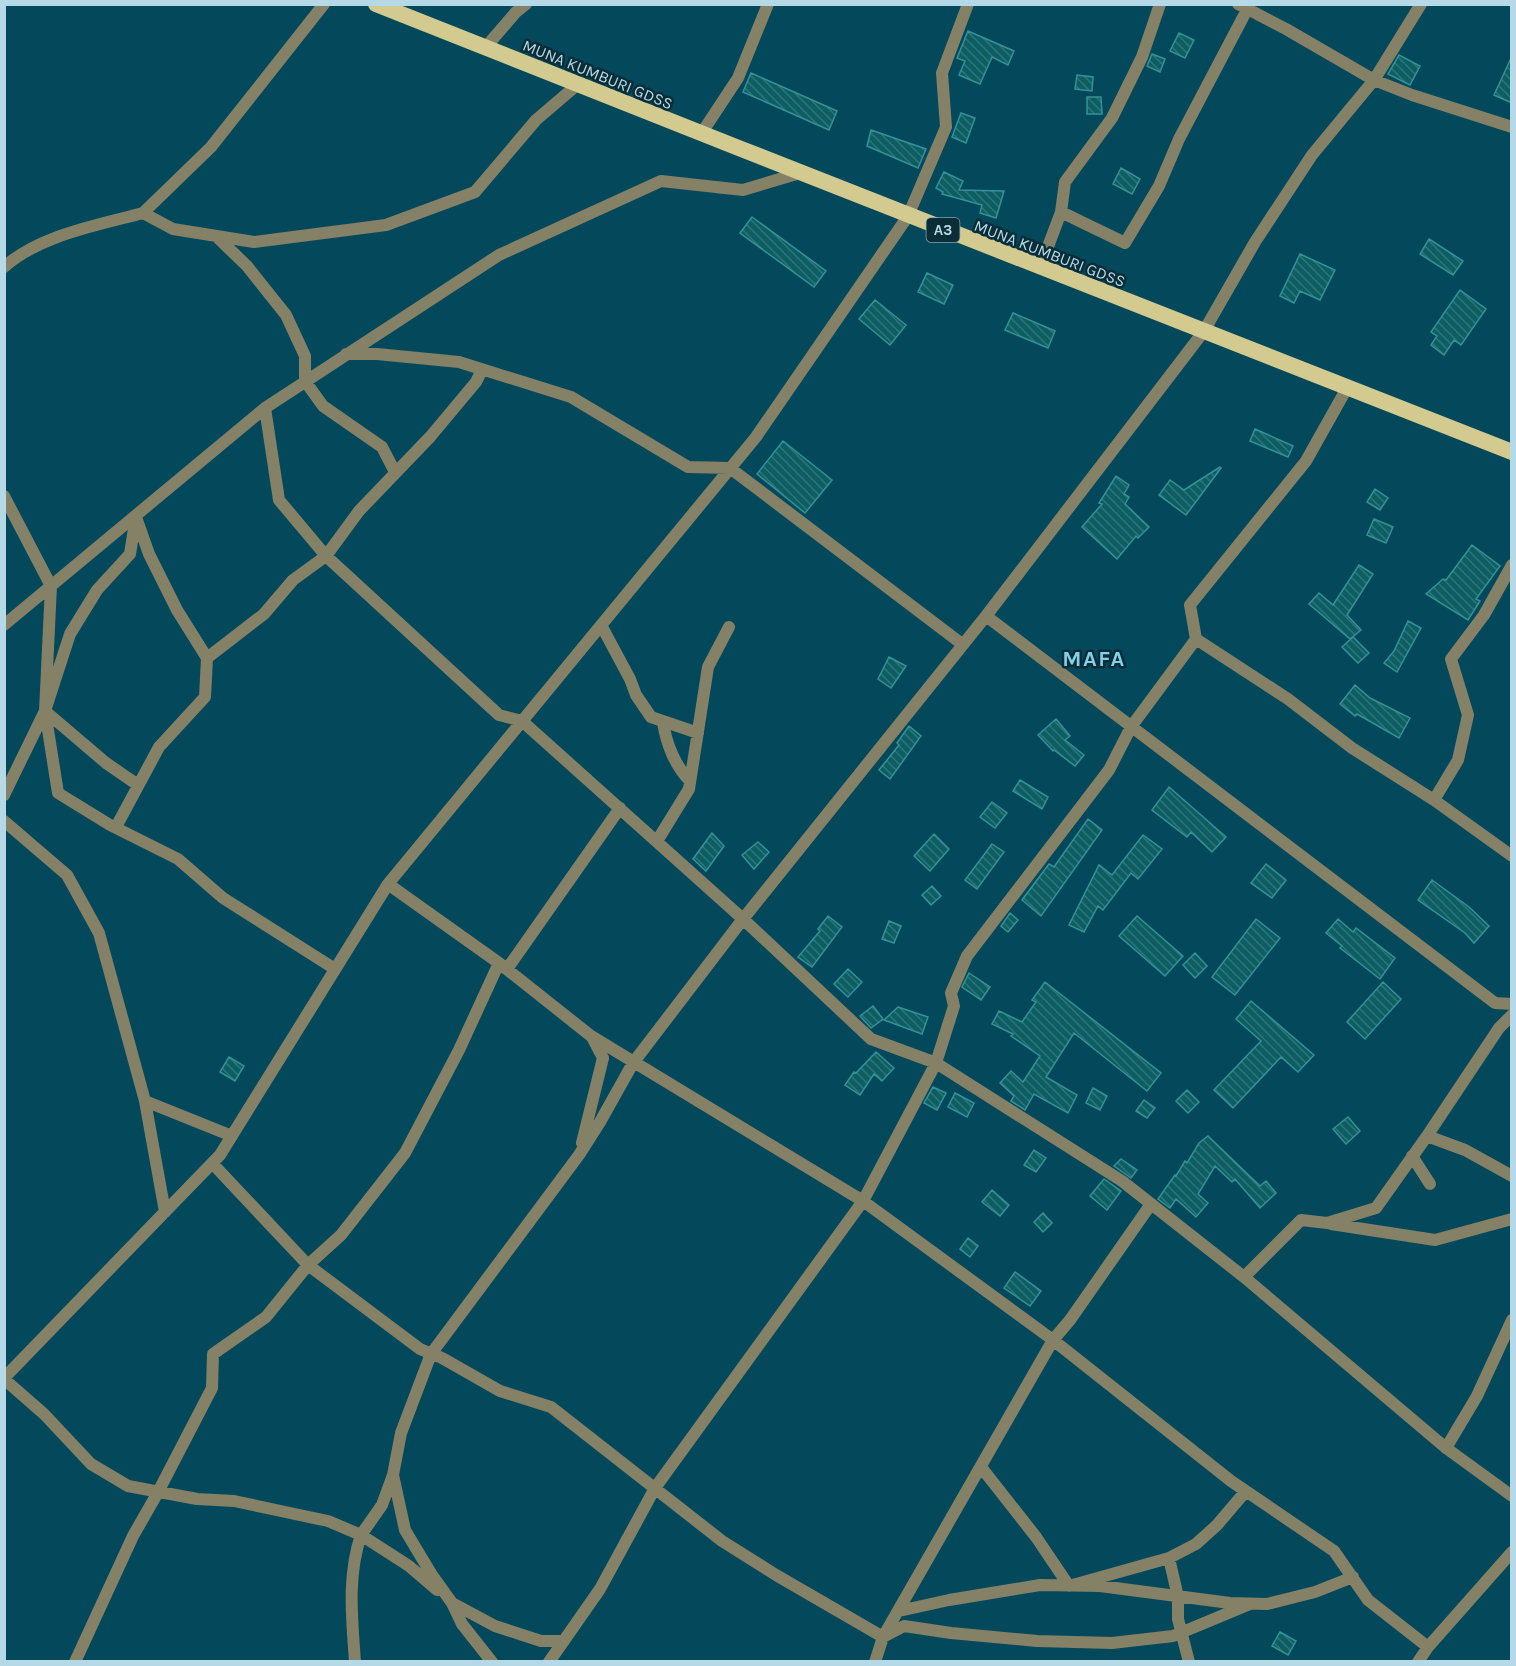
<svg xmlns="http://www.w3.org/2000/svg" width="1516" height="1666" viewBox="0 0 1516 1666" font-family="Karla,sans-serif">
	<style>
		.building { fill: url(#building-back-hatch); stroke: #369197; stroke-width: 1.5 }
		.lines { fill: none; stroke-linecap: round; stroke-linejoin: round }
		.minor { stroke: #848167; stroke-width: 12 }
		.trunk { stroke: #d2ca8e; stroke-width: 16 }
		.labels { text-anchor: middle; stroke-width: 5; stroke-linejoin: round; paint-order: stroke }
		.shield { fill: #0b2d37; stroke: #82a5b2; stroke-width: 1.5 }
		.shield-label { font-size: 15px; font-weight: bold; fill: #b5d9e6 }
		.street-label { font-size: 16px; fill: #b5d9e6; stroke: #0b2d37 }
		.district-label { font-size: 22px; font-weight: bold; letter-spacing: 1.5px; fill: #82d0ea; stroke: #0b2d37 }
	</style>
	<defs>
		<pattern id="building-back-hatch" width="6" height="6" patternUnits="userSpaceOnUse" patternTransform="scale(1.5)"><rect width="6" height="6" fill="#0d5e63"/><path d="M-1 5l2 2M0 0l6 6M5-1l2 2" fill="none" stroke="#2e7479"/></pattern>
	</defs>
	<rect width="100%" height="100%" fill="#03495b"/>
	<path class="building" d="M 968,31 L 1014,51 L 1008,65 L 992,57 L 980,84 L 959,75 L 965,61 L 957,58 Z
		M 1179,33 L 1194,40 L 1185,58 L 1170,51 Z
		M 1152,54 L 1165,59 L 1160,72 L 1147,66 Z
		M 1399,55 L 1420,66 L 1410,85 L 1388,74 Z
		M 1512,56 L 1512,103 L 1494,95 Z
		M 751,73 L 837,111 L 829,130 L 743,92 Z
		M 1077,75 L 1093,77 L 1092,91 L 1075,89 Z
		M 1087,97 L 1101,97 L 1102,114 L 1087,114 Z
		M 961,113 L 975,118 L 966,143 L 952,137 Z
		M 871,130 L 926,149 L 918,168 L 867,146 Z
		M 1121,168 L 1140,179 L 1132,194 L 1113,184 Z
		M 944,172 L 963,181 L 959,190 L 1004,191 L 996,218 L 980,213 L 982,205 L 942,194 L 943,192 L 936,188 Z
		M 752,217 L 826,271 L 814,287 L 740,233 Z
		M 1429,239 L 1463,261 L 1453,275 L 1420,254 Z
		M 1300,254 L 1335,270 L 1320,300 L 1300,291 L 1294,303 L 1280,296 Z
		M 927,273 L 953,285 L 944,304 L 918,292 Z
		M 1460,290 L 1486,309 L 1461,345 L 1454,340 L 1444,355 L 1431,345 L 1437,336 L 1431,332 Z
		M 875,300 L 906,325 L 890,345 L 859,319 Z
		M 1013,313 L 1055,331 L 1048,348 L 1005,330 Z
		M 1255,429 L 1293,446 L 1288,457 L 1250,441 Z
		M 783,441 L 832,480 L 805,513 L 757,474 Z
		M 1220,467 L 1221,468 L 1186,515 L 1159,495 L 1170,480 L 1184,490 Z
		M 1116,476 L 1129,485 L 1124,494 L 1129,497 L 1125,504 L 1149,527 L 1138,538 L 1136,536 L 1117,559 L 1082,527 L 1102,504 L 1099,503 Z
		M 1375,489 L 1388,498 L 1380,510 L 1367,502 Z
		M 1374,519 L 1393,527 L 1386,543 L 1367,535 Z
		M 1472,545 L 1500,566 L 1476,599 L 1480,601 L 1468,620 L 1426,594 L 1443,579 L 1446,580 Z
		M 1359,565 L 1373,574 L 1347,615 L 1361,630 L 1350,639 L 1309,604 L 1319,593 L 1333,605 Z
		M 1408,621 L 1421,628 L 1397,672 L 1384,663 L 1394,651 Z
		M 1353,637 L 1369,653 L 1358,663 L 1342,647 Z
		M 889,657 L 906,666 L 891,688 L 878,679 Z
		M 1355,685 L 1370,698 L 1410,718 L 1399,738 L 1357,714 L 1355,716 L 1340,704 Z
		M 1056,719 L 1070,736 L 1065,740 L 1084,755 L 1075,766 L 1054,750 L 1053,751 L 1038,735 Z
		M 909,726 L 921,736 L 890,779 L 879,770 L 899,745 L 897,743 Z
		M 1020,780 L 1048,797 L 1042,809 L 1013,791 Z
		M 1169,787 L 1226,837 L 1212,852 L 1191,832 L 1187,837 L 1152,810 Z
		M 992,802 L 1007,813 L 995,828 L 980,817 Z
		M 1088,819 L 1102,830 L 1041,916 L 1022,900 L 1049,864 L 1054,867 Z
		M 712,833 L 724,846 L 706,871 L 693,859 Z
		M 934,834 L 949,849 L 930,871 L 914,856 Z
		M 1143,835 L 1162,849 L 1138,879 L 1131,873 L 1103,910 L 1098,906 L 1084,932 L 1069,925 L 1099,865 L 1112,875 Z
		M 758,842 L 769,852 L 754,869 L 742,855 Z
		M 992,844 L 1004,852 L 977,889 L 965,880 Z
		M 1266,864 L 1286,880 L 1272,898 L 1251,883 Z
		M 1432,880 L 1469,907 L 1489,926 L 1474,943 L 1465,933 L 1418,900 Z
		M 932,886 L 941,896 L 931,905 L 922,895 Z
		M 1010,913 L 1018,920 L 1008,932 L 1001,926 Z
		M 828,916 L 842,927 L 812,967 L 798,957 L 820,931 L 818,929 Z
		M 1137,916 L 1183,956 L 1165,976 L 1119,936 Z
		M 1256,919 L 1280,938 L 1235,995 L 1212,977 Z
		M 1338,919 L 1353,932 L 1356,928 L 1395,958 L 1380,979 L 1340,948 L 1342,946 L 1326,933 Z
		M 889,921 L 901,926 L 894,943 L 882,939 Z
		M 1195,953 L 1207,966 L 1195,978 L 1183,965 Z
		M 848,969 L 862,982 L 848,997 L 834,984 Z
		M 969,973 L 990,987 L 981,1000 L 962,987 Z
		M 1045,982 L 1161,1073 L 1147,1091 L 1074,1033 L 1046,1077 L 1077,1095 L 1068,1113 L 1034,1094 L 1025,1110 L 1011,1101 L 1014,1096 L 1000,1083 L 1011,1071 L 1023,1082 L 1040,1056 L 1011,1036 L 1013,1034 L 992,1024 L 999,1011 L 1022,1022 L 1036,1002 L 1032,1000 Z
		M 1383,982 L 1401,999 L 1365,1039 L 1347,1022 Z
		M 1251,1001 L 1314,1055 L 1298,1072 L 1281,1057 L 1233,1108 L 1214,1090 L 1261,1041 L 1236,1019 Z
		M 873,1006 L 883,1019 L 871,1028 L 860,1016 Z
		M 898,1007 L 928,1017 L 922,1034 L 884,1020 Z
		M 876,1052 L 894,1068 L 882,1081 L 874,1074 L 860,1095 L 845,1085 L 854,1072 L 856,1073 Z
		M 229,1057 L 244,1066 L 235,1081 L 220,1072 Z
		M 933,1087 L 946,1093 L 937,1110 L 924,1103 Z
		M 1093,1088 L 1107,1096 L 1100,1110 L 1086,1103 Z
		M 1187,1090 L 1199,1102 L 1188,1113 L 1176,1101 Z
		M 955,1093 L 974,1103 L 967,1117 L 948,1107 Z
		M 1144,1100 L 1155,1108 L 1147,1118 L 1136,1111 Z
		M 1348,1117 L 1360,1131 L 1346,1144 L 1333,1129 Z
		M 1208,1136 L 1260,1186 L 1266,1181 L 1276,1193 L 1260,1208 L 1235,1179 L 1232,1182 L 1215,1166 L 1198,1194 L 1208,1203 L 1196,1217 L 1176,1199 L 1170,1208 L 1158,1199 L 1175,1175 L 1176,1176 L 1185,1161 L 1187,1163 L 1199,1143 Z
		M 1034,1150 L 1046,1158 L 1036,1172 L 1024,1165 Z
		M 1121,1159 L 1137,1170 L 1131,1178 L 1114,1166 Z
		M 1104,1179 L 1121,1191 L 1107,1210 L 1090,1196 Z
		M 992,1190 L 1009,1205 L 1000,1216 L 982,1202 Z
		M 1043,1213 L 1052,1223 L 1043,1232 L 1034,1222 Z
		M 968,1238 L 978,1246 L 970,1257 L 960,1249 Z
		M 1015,1272 L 1041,1291 L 1030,1306 L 1004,1288 Z
		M 1280,1632 L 1296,1641 L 1288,1655 L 1272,1646 Z"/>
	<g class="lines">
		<path class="minor" d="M 324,4 L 211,147 L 143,213 L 173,229 L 254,242 L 386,225 L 475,192 L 536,120 L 577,85
			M 1238,4 L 1286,29 L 1374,80 L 1412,95 L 1512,127
			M 485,48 L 516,12 L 526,4
			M 701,134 L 738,78 L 768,4
			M 1061,212 L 1125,243 L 1159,186 L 1179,139 L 1250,4
			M 216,236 L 247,266 L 286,315 L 305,356 L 305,381 L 323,406 L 382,447 L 395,472
			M 4,267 C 40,235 98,225 143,213
			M 1040,268 L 1061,212 L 1065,182 L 1112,118 L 1142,57 L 1160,4
			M 346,354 L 377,354 L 459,362 L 571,397 L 688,467 L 730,468 L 962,644
			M 265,408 L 279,500 L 326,556 L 499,715 L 522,721 L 743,919 L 871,1039 L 936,1063 L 1122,1181 L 1244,1277 L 1446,1448 L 1512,1496
			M 4,496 L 51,586 L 45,711 L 4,795
			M 136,516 L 130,554 L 97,590 L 70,634 L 45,711 L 58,793 L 110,825 L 178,859 L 223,898 L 335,969
			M 1512,565 L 1484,615 L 1451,659 L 1468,715 L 1458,760 L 1434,800 L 1512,856
			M 986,616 L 1495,1003 L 1512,1004
			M 4,625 L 265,408 L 499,255 L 661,181 L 743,190 L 800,173
			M 601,625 L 630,679 L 636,695 L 651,717 L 698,733
			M 1196,639 L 1288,699 L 1352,748 L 1434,800
			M 207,658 L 264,614 L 293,580 L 326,556 L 359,511 L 430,437 L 476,382 L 482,370
			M 45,711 L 106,763 L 138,785
			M 663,722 C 666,743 675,766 690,781
			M 4,821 L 67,875 L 99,933 L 145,1101 L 165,1212
			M 116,827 L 159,747 L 205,697 L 207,658 L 177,610 L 149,554 L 137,520
			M 657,841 L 689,789 L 708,667 L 729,627
			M 388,884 L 499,963 L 591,1036 L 863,1201 L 1053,1340 L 1231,1481 L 1334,1551 L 1368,1600 L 1428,1647
			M 507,969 L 620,808
			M 145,1101 L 232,1136
			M 1427,1136 L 1499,1028 L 1512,1015
			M 582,1143 L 603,1058 L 592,1037
			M 1412,1156 L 1430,1184
			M 212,1163 L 308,1265 L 420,1349 L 442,1358 L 500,1391 L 551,1407 L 722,1541 L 776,1575 L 883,1637 L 904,1626 L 951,1633 L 1037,1641 L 1112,1643 L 1173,1636 L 1250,1604
			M 1331,1224 L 1435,1240 L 1512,1219
			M 1244,1277 L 1301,1220 L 1327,1223 L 1376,1208 L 1427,1136 L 1465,1150 L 1512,1176
			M 4,1378 L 220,1155 L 388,884 L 756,437 L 908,216 L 946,127 L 942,73 L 968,4
			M 4,1379 L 44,1414 L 91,1464 L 128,1486 L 197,1499 L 234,1501 L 262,1507 L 328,1521 L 361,1535 L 382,1505 L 393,1475 L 405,1530 L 432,1575 L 452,1603 L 495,1626 L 541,1641 L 564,1641
			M 1446,1448 L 1477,1396 L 1512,1320
			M 981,1467 L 1036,1537 L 1069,1586 L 1169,1558 L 1196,1544 L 1217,1525 L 1246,1491
			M 393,1475 L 401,1433 L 431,1354 L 579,1155 L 600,1122 L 633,1063 L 743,919 L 986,616 L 1204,331 L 1255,242 L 1312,155 L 1374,80 L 1421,4
			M 1169,1558 L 1178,1597 L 1178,1619 L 1189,1662
			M 452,1603 L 462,1624 L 492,1662
			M 899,1611 L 949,1600 L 1040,1585 L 1100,1586 L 1230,1603 L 1267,1604 L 1315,1592 L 1353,1577
			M 75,1662 L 133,1536 L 157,1494 L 212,1388 L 213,1354 L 266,1317 L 308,1265 L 341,1235 L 405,1153 L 459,1050 L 499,963
			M 355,1662 C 352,1619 347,1576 361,1535 L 409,1566 L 437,1590
			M 549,1662 L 600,1589 L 655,1488 L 863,1201 L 936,1063 L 954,1006 L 951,993 L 967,956 L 1109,770 L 1131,727 L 1196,639 L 1190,605 L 1306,461 L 1347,388
			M 875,1662 L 883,1637 L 1053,1340 L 1070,1320 L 1151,1204
			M 1418,1662 L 1428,1647 L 1512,1552"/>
		<path class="trunk" d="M 376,4 C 754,155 1133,303 1512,452"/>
	</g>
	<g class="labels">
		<rect class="shield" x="926.5" y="218" width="33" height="24" rx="4.5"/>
		<g class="shield-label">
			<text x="943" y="235">A3</text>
		</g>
		<g class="street-label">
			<text transform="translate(598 74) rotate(22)" y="6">MUNA KUMBURI GDSS</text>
			<text transform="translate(1050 253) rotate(21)" y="6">MUNA KUMBURI GDSS</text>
		</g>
		<g class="district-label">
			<text x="1094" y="666">MAFA</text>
		</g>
	</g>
	<rect width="1516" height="1666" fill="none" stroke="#b5d9e6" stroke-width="12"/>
</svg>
